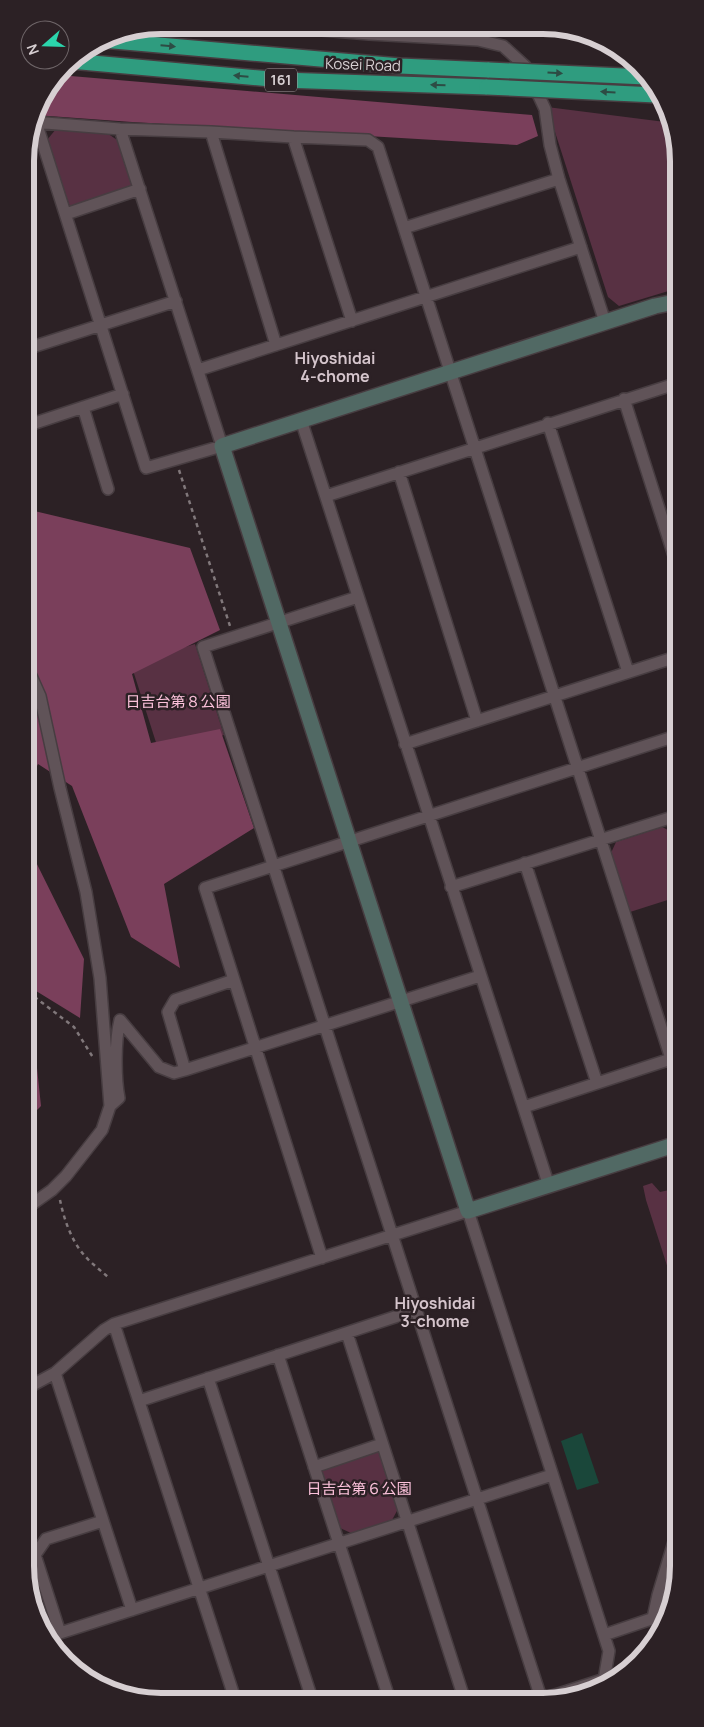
<svg xmlns="http://www.w3.org/2000/svg" width="704" height="1727" viewBox="0 0 704 1727" font-family="Manrope,'Noto Sans JP',sans-serif">
	<style>
		.green { fill: #583143 }
		.forest { fill: #7a3f5b }
		.water { fill: #1a473a }
		.lines { fill: none; stroke-linecap: round; stroke-linejoin: round }
		.street-casing { stroke: #473d41; stroke-width: 14 }
		.secondary-casing { stroke: #473d41; stroke-width: 18 }
		.highway-casing { stroke: #473d41; stroke-width: 18 }
		.path { stroke: #81787b; stroke-width: 2.5; stroke-dasharray: 4 4; stroke-linecap: butt }
		.street { stroke: #605358; stroke-width: 11 }
		.secondary { stroke: #516964; stroke-width: 15 }
		.highway { stroke: #2f9c7f; stroke-width: 15 }
		.highway-bridge-casing { stroke: #473d41; stroke-width: 18; stroke-linecap: butt }
		.highway-bridge { stroke: #2f9c7f; stroke-width: 15 }
		.oneway { fill: #2d4c44 }
		.labels { text-anchor: middle; stroke-width: 5; stroke-linejoin: round; paint-order: stroke }
		.shield { fill: #2c2125; stroke: #a49b9e; stroke-width: 1 }
		.shield-label { font-size: 14px; font-weight: bold; fill: #d7cfd2 }
		.street-label { font-size: 15px; fill: #d7cfd2; stroke: #2c2125 }
		.park-label { font-size: 15px; fill: #fbc1da; stroke: #2c2125 }
		.neighbourhood-label { font-size: 16px; font-weight: bold; fill: #d5c5cc; stroke: #2c2125 }
		.rim { fill: none; stroke: #d7cfd2; stroke-width: 6 }
	</style>
	<rect width="100%" height="100%" fill="#2c2125"/>
	<path class="green" d="M 547,107 L 673,123 L 674,126 L 675,289 L 619,306 L 608,297 Z
		M 56,129 L 107,133 L 117,140 L 132,186 L 70,207 L 47,140 Z
		M 195,644 L 224,735 L 160,755 L 131,664 Z
		M 662,827 L 672,832 L 677,846 L 677,897 L 630,912 L 611,853 L 616,842 Z
		M 652,1183 L 660,1192 L 678,1188 L 678,1300 L 646,1200 L 643,1186 Z
		M 378,1450 L 398,1509 L 392,1520 L 351,1533 L 340,1528 L 320,1468 Z"/>
	<path class="forest" d="M 272,26 L 561,28 L 539,34 Z
		M 59,75 L 532,115 L 538,136 L 517,145 L 132,122 L 35,115 L 39,101 Z
		M 26,509 L 190,548 L 220,630 L 132,674 L 151,743 L 220,729 L 254,828 L 164,884 L 180,968 L 131,937 L 72,786 L 38,764 L 27,786 Z
		M 27,844 L 84,959 L 80,1018 L 28,986 Z
		M 28,1045 L 37,1068 L 41,1106 L 28,1119 Z"/>
	<path class="water" d="M 582,1433 L 599,1483 L 577,1490 L 561,1441 Z"/>
	<g class="lines">
		<defs>
			<path id="street" d="M 302,26 L 322,30 L 369,34 L 478,40 L 503,46 L 525,66 L 545,109 L 550,145 L 559,179 L 605,322
				M 33,122 L 120,129 L 211,132 L 276,345
				M 36,122 L 146,468 L 222,446 L 120,129
				M 211,132 L 293,137 L 352,321
				M 293,137 L 368,140 L 378,147 L 677,1077
				M 66,214 L 140,189
				M 404,228 L 559,179
				M 26,333 L 30,347
				M 26,349 L 176,301
				M 198,370 L 581,247
				M 624,399 L 676,562
				M 83,407 L 108,489
				M 301,420 L 549,1186
				M 548,423 L 628,672
				M 26,426 L 123,394
				M 399,472 L 477,721
				M 326,496 L 675,384
				M 358,597 L 203,647 L 541,1698
				M 27,667 L 40,696 L 60,788 L 86,892 L 100,978 L 110,1106 L 102,1130 L 66,1176 L 52,1190 L 28,1207
				M 405,744 L 676,657
				M 525,863 L 597,1083
				M 451,887 L 676,816
				M 234,980 L 175,1000 L 168,1012 L 185,1070 L 480,976
				M 110,1106 L 119,1098 C 115,1078 115,1040 120,1020 L 159,1067 L 174,1073 L 185,1070
				M 524,1107 L 677,1057
				M 322,1258 L 205,888 L 676,736
				M 114,1324 L 235,1699
				M 347,1333 L 464,1698
				M 278,1355 L 389,1698
				M 55,1373 L 132,1610
				M 208,1378 L 312,1699
				M 29,1387 L 55,1373 L 104,1330 L 114,1324 L 468,1211 L 609,1651 L 603,1686
				M 139,1401 L 416,1310
				M 314,1467 L 382,1444
				M 103,1521 L 46,1539 L 35,1555 L 60,1633 L 552,1475
				M 653,1618 L 658,1595 L 679,1525
				M 604,1635 L 663,1615
				M 546,1698 L 605,1679"/>
			<path id="secondary" d="M 675,302 L 655,306 L 222,446 L 468,1211 L 677,1144"/>
			<path id="highway" d="M 102,40 L 400,66 L 489,70
				M 70,61 L 282,80 L 487,87"/>
		</defs>
		<use href="#street" class="street-casing"/>
		<use href="#secondary" class="secondary-casing"/>
		<use href="#highway" class="highway-casing"/>
		<path class="path" d="M 179,470 L 230,626
			M 28,992 L 74,1027 L 94,1059
			M 60,1200 C 64,1219 71,1240 84,1255 C 91,1263 100,1270 108,1277"/>
		<use href="#street" class="street"/>
		<use href="#secondary" class="secondary"/>
		<use href="#highway" class="highway"/>
		<defs>
			<path id="highway-bridge" d="M 489,70 L 646,77
				M 487,87 L 656,95"/>
		</defs>
		<use href="#highway-bridge" class="highway-bridge-casing"/>
		<use href="#highway-bridge" class="highway-bridge"/>
	</g>
	<defs><path id="oneway-solid" d="M-6-.8H1V-3.2L6.5 0L1 3.2V.8H-6Z" transform="scale(1.25)"/></defs>
	<g class="oneway">
		<use href="#oneway-solid" transform="translate(168 46) rotate(5)"/>
		<use href="#oneway-solid" transform="translate(555 73) rotate(3)"/>
		<use href="#oneway-solid" transform="translate(241 76) rotate(-175)"/>
		<use href="#oneway-solid" transform="translate(438 85) rotate(-178)"/>
		<use href="#oneway-solid" transform="translate(608 92) rotate(-177)"/>
	</g>
	<g class="labels">
		<rect class="shield" x="265" y="68.5" width="32" height="23" rx="4"/>
		<g class="shield-label">
			<text x="281" y="85">161</text>
		</g>
		<g class="street-label">
			<text transform="translate(363 65) rotate(2)" y="5">Kosei Road</text>
		</g>
		<g class="park-label">
			<text x="178" y="707">日吉台第８公園</text>
			<text x="359" y="1494">日吉台第６公園</text>
		</g>
		<g class="neighbourhood-label">
			<text x="335" y="364">Hiyoshidai<tspan x="335" dy="18">4-chome</tspan></text>
			<text x="435" y="1309">Hiyoshidai<tspan x="435" dy="18">3-chome</tspan></text>
		</g>
	</g>
	<path d="M0 0H704V1727H0ZM161 34H543A127 127 0 0 1 670 161V1566A127 127 0 0 1 543 1693H161A127 127 0 0 1 34 1566V161A127 127 0 0 1 161 34Z" fill="#2c2125" fill-rule="evenodd"/>
	<path class="rim" d="M161 34H543A127 127 0 0 1 670 161V1566A127 127 0 0 1 543 1693H161A127 127 0 0 1 34 1566V161A127 127 0 0 1 161 34Z"/>
	<g transform="translate(45 45) rotate(250)"><circle r="24" fill="#2c2125" stroke="#70676a"/>
	<path d="M0-4L9 19L0 12L-9 19Z" fill="#2bd5ac"/>
	<text y="-8" font-size="14" font-weight="bold" text-anchor="middle" fill="#d7cfd2">N</text>
	</g>
</svg>
